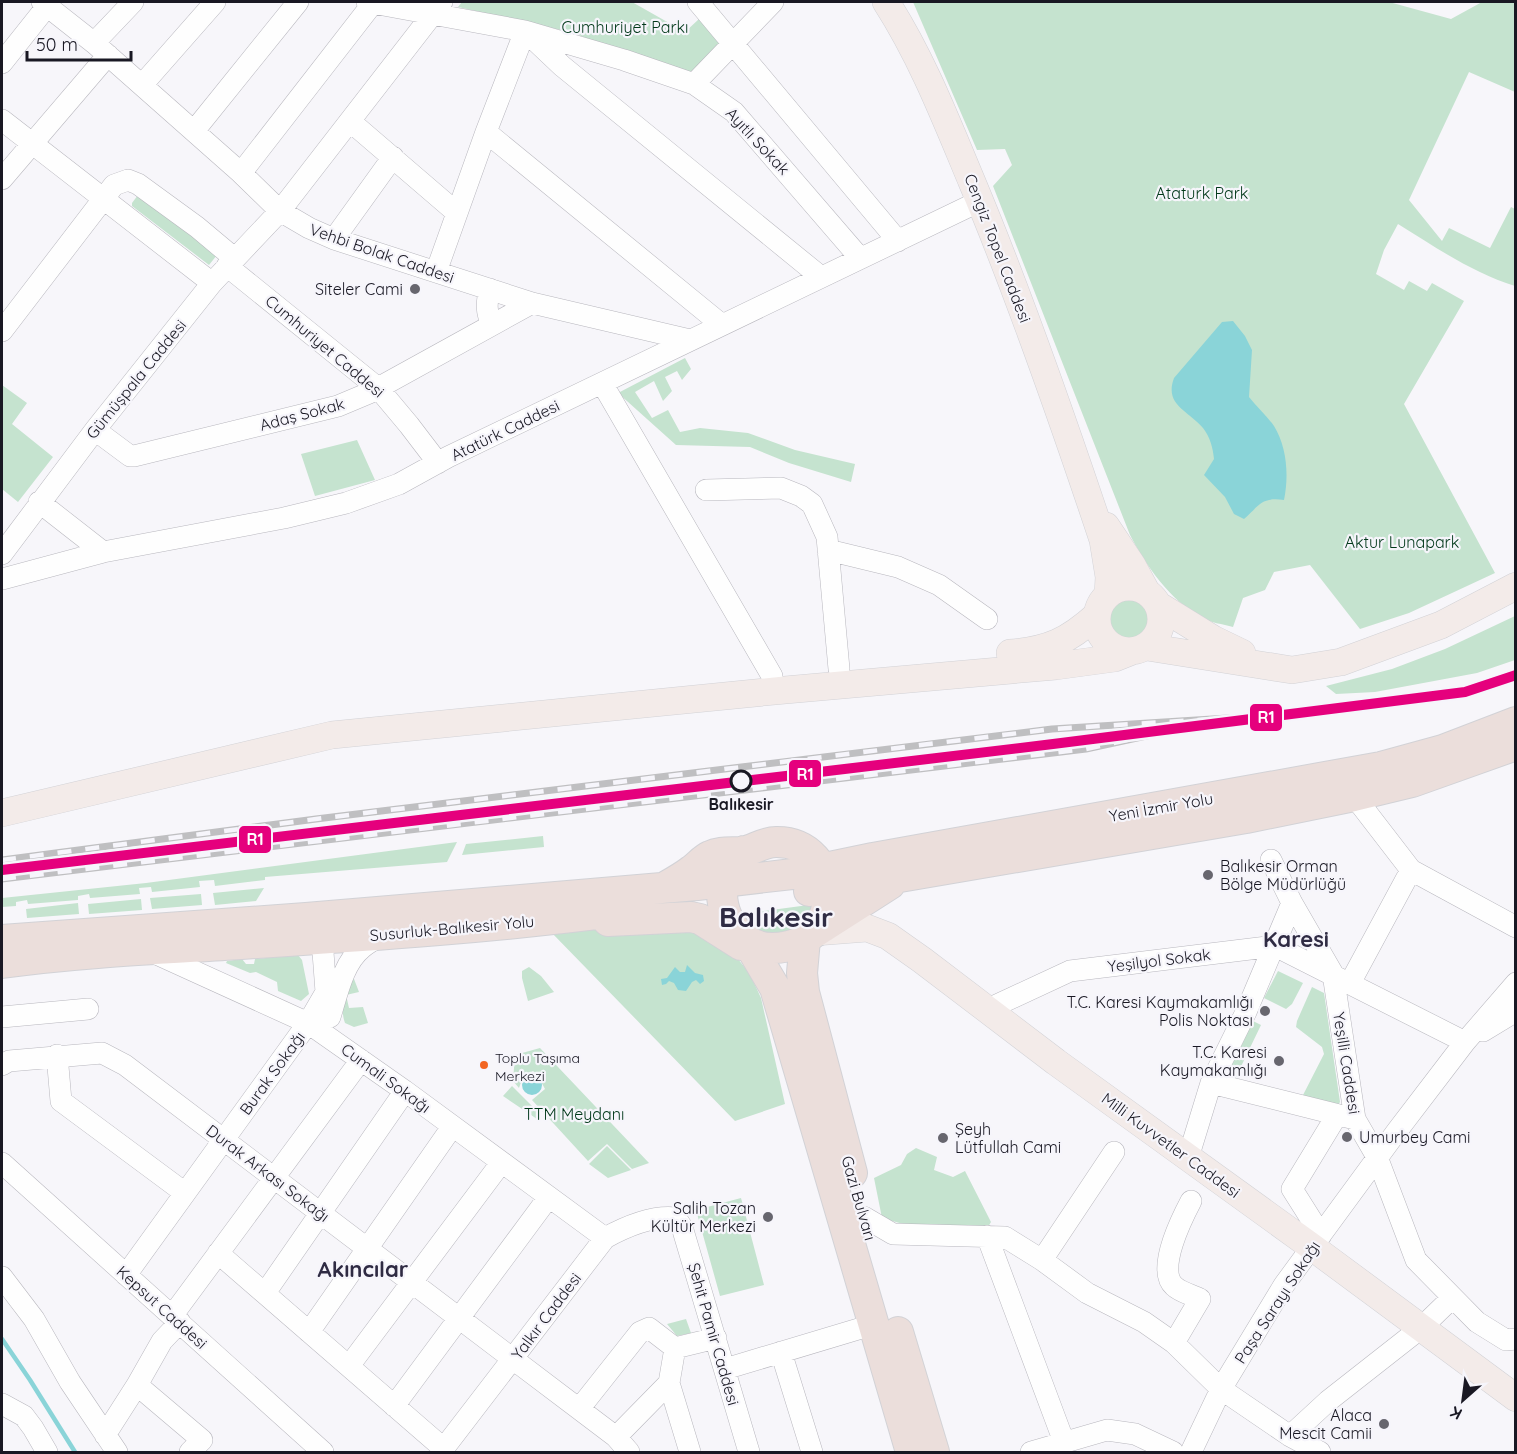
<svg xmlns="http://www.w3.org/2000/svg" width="1517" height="1454" viewBox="0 0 1517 1454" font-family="Quicksand,sans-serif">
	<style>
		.green { fill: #c5e3cf }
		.water { fill: #8ad4d8 }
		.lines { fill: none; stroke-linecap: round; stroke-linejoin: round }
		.stream { stroke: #8ad4d8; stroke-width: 4.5 }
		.minor-casing { stroke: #b8b7be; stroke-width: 22 }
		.major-casing { stroke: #d2d2d6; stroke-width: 28 }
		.highway-casing { stroke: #d2d2d6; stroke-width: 32 }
		.minor { stroke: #fefefe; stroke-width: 21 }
		.major { stroke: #f3ebe9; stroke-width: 27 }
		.highway { stroke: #ebdedb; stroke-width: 30 }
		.rail-casing { stroke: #bfbfc1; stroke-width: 7 }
		.rail { stroke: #f6f5fb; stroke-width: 4.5; stroke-dasharray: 14; stroke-linecap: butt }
		.rail-1-casing { stroke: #f6f5fb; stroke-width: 15 }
		.rail-1 { stroke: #e5007d; stroke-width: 10 }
		.poi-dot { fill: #67666e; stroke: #f6f5fb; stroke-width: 2 }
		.stop-dot { fill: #f6f5fb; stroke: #191823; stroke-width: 3 }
		.bus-dot { fill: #f26522; stroke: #f6f5fb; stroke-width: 2 }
		.labels { text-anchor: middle; stroke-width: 4.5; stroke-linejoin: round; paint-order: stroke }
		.bus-label { font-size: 14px; fill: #191823; stroke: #f6f5fb; text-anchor: start }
		.park-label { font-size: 16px; fill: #013819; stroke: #f6f5fb }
		.street-label { font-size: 16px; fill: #191823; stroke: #f6f5fb }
		.poi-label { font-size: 16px; fill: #191823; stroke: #f6f5fb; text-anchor: end }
		.stop-label { font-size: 16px; font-weight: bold; fill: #191823; stroke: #f6f5fb }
		.district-label { font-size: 22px; font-weight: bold; fill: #2f2b43; stroke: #f6f5fb }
		.town-label { font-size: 28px; font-weight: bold; fill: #2f2b43; stroke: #f6f5fb }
		.line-badge { stroke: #f6f5fb; stroke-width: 2 }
		.badge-label { font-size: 16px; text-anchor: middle; font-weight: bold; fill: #fff }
	</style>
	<rect width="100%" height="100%" fill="#f7f6fa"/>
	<path class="green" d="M 462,2 L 632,2 L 685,32 L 699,19 L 723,44 L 687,79 L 664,72 L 574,33 L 458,7 Z
		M 913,2 L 1389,2 L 1451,19 L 1482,2 L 1515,2 L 1515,92 L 1469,72 L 1409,200 L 1442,241 L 1449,228 L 1490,248 L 1511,207 L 1515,209 L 1515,286 C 1473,273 1435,247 1398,224 L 1384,250 L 1376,274 L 1404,290 L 1409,281 L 1427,291 L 1432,283 L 1464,301 L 1404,404 L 1495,573 L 1409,613 L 1360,629 L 1310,565 L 1274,572 L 1265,590 L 1243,598 L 1233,627 C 1223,624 1210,623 1201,617 C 1170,600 1146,566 1130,535 L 993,186 L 1012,165 L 1005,149 L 977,150 Z
		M 138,195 L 217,255 L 209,265 L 132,206 L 132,203 Z
		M 685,358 L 691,369 L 682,380 L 677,371 L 665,377 L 672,391 L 663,401 L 654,381 L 635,392 L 652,418 L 668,410 L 680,432 L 700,428 L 748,433 L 795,450 L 855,464 L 851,482 L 789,463 L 750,447 L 676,445 L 618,393 Z
		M 2,385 L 27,403 L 12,424 L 53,457 L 18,502 L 2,489 Z
		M 357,440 L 375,480 L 315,496 L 301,454 Z
		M1106 620a24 24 0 1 1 48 0a24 24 0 1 1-48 0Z
		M 1515,616 L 1515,660 L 1477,673 L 1375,692 L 1336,694 L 1326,686 L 1392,669 L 1445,649 Z
		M 543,836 L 544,847 L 462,855 L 466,844 Z
		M 457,842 L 447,862 L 265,877 L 265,880 L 215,886 L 214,880 L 199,881 L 200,887 L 152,892 L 151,887 L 139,888 L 140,894 L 90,898 L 89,894 L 78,896 L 78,900 L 28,904 L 27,900 L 16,902 L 16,906 L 2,907 L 2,898 L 146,883 Z
		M 264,888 L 256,901 L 215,905 L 213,893 Z
		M 201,894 L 202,905 L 152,909 L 150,898 Z
		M 141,899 L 142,910 L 89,914 L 88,904 Z
		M 78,903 L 79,914 L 27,918 L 26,909 Z
		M 816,904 L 814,913 L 789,937 C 768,934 757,935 748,913 Z
		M 645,927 L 694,927 L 738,959 L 750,974 L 761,998 L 785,1104 L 735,1121 L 550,931 Z
		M 298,955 L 302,960 L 309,994 L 301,1001 L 278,991 L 277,982 L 256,972 L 250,973 L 226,963 L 227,961 L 242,959 L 246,964 L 254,964 L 255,959 Z
		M 529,967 L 541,976 L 554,992 L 528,1001 L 522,978 L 522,971 Z
		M 1278,971 L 1303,983 L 1292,1004 L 1286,1009 L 1264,998 Z
		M 354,979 L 359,992 L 346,995 L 349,1008 L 363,1007 L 368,1023 L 354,1027 L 345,1023 C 340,1010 344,994 348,981 Z
		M 1312,987 L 1324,993 L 1340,1102 L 1337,1106 L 1302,1097 L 1324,1054 L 1322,1047 L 1296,1027 L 1297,1021 Z
		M 1253,1021 L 1261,1025 L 1235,1079 L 1229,1071 Z
		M 540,1048 L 649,1163 L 632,1169 L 607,1144 L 588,1161 L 532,1100 L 545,1089 L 537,1074 L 533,1071 C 524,1075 522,1079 519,1088 L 513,1081 L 515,1055 Z
		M 512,1086 L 541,1115 L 537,1119 L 503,1096 Z
		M 607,1146 L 631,1170 L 608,1178 L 589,1164 Z
		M 916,1148 L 937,1157 L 934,1170 L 953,1177 L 965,1171 L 991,1222 L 988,1227 L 917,1228 L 882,1218 L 874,1178 L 901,1165 L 907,1154 Z
		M 741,1198 L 764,1285 L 720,1296 L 696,1210 Z
		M 686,1319 L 691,1333 L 677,1336 L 667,1324 Z"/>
	<path class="water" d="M 1233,321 L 1245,336 L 1252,350 L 1249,397 C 1257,407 1267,416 1274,426 C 1287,447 1289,476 1284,500 C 1261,497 1260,505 1244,519 L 1234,514 L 1225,497 L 1204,475 L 1214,459 C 1213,448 1210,437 1203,428 C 1188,410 1164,405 1174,378 L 1222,322 Z
		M 687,965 L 695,973 L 703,975 L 704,981 L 700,984 L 696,980 L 692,982 L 686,991 L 678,990 L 674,983 L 669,981 L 666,984 L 662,985 L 661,979 L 667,978 L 675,967 L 680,972 L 685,972 Z
		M522 1085a10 10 0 1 1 20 0a10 10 0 1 1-20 0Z"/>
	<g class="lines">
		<path class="stream" d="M 2,1339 L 30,1380 L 75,1452"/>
		<defs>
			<path id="minor" d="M 42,2 L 94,43 L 241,173 L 280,211 L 309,228 L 334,239 L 532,303 L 690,340
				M 367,2 L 525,31 L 624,60 L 694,84 L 734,112 L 860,258
				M 698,2 L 898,241
				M 94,43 L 133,2
				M 2,63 L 48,5
				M 694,84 L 773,2
				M 142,85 L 215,2
				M 2,120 L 212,283
				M 351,122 L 457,213
				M 194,131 L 298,2
				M 486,132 L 722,325
				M 241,173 L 373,3
				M 2,179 L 108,55
				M 334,239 L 393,157
				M 227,266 L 378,388 L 409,425 L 438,463
				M 436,272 L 486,132 L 525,31 L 562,66 L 821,277
				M 490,289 C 486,303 486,312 492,325
				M 2,331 L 114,185 L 128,180 L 138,184 L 197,227 L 234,258
				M 602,383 L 772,676
				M 95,430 L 130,456 L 134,456 L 338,406 L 369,393 L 532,303
				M 706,490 L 781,488 L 801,496 L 812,504 L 827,537 L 839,669
				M 39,502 L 103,552
				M 828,550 L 898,567 L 939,585 L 987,619
				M 2,554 L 95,430 L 212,283 L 280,211 L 442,2
				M 2,579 L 103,552 L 284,518 L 346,503 L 399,484 L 448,457 L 980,201
				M 1354,796 L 1411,870 L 1516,927
				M 1271,860 L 1292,903 L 1333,974 L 1355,1119 L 1377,1157 L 1416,1260 L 1477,1322 L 1506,1340 L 1516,1339
				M 152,952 L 308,1023 L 405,1091 L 605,1238
				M 1350,983 L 1411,870
				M 986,1010 L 1070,971 L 1275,946 L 1465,1042
				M 2,1017 L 88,1009
				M 330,1017 C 337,995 343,963 362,948 C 368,943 375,939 382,935
				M 1483,1031 L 1516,1011
				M 57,1055 L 61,1101 L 185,1193
				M 2,1065 L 9,1061 L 102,1053 L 125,1065 L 579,1409 L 616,1437 L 629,1452
				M 1211,1083 L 1355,1119
				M 1188,1158 L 1211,1083 L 1246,1012 L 1292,903
				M 2,1163 L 323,1452
				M 864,1217 L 893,1234 L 1005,1237 L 1042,1260 L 1087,1293 L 1144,1322 L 1174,1343 L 1221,1389 L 1290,1436 L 1320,1452
				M 1321,1235 L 1292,1189 L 1337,1115
				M 987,1236 L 1064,1442
				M 218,1253 L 443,1448
				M 1042,1260 L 1114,1152
				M 126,1275 L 308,1023 L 326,992 L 322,939 L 314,928
				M 2,1277 L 34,1319 L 70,1382 L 117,1452
				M 265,1293 L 405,1091
				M 172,1316 L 361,1060
				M 180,1322 L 162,1341 L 137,1385 L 202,1440 L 190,1452
				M 309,1332 L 452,1127
				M 1174,1343 L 1200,1299 C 1192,1295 1180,1292 1174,1286 C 1156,1270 1182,1218 1191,1201
				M 675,1348 L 716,1338
				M 781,1352 L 812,1452
				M 349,1366 L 501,1163
				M 725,1369 L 875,1324
				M 669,1383 L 690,1452
				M 2,1404 L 24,1416 L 33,1428 L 47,1452
				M 394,1406 L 548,1198
				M 579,1409 L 640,1332 L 649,1328 L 675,1348 L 669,1383 L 616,1437
				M 105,1435 L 137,1385
				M 1290,1436 L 1328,1401 L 1421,1328 L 1452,1298
				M 441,1452 L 605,1238 C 625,1227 653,1215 676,1218 L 682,1227 L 749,1452
				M 1031,1452 L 1107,1430 L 1135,1434 L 1173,1452
				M 1191,1452 L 1221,1389 L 1284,1285 L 1397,1131 L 1465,1042 L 1516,983"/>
			<path id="major" d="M 886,2 C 922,58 946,120 972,182 C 1021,299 1063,420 1103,540 L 1109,577 L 1108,595
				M 1106,526 L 1132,565 L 1146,591
				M1097 619a32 32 0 1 1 64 0a32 32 0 1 1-64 0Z
				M 1158,605 L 1213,639 L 1242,653
				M 1147,647 L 1292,670 L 1341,662 L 1441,625 L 1516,586
				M 1010,653 C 1049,650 1068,641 1097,615
				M 2,813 L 332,735 L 785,690 L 1056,666 L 1115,658 L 1130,652
				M 815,932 L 867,928 L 888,936 L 922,960 L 1056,1062 L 1312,1247 L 1516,1398"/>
			<path id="highway" d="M 665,887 C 674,882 683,877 692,870 C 698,866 703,859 710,856 C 720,851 731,853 742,852 C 754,850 763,842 776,842 C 843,841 849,947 773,948 C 740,949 715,912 724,881 C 727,869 735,860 744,851
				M 809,891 L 900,877 L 1246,818 L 1354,796 L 1412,782 L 1516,745
				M 608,921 L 691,917 L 700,919 L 741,945
				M 815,932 L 890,884
				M 746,939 L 775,988 L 911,1452
				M 805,939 L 802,973 L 804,992 L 852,1173
				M 2,940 L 306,918 L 697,885 L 801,873 L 873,858 L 1381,767 L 1443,750 L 1516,722
				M 2,963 C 81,952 161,949 241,944 C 371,936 501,927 630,910
				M 898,1332 L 934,1452"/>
		</defs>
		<use href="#minor" class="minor-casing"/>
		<use href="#major" class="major-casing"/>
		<use href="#highway" class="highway-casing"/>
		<use href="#minor" class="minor"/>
		<use href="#major" class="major"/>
		<use href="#highway" class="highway"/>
		<defs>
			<path id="rail" d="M 2,860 L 316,819 L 1052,729 L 1293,714
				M 2,879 L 1086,749 L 1174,730"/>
		</defs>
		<use href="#rail" class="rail-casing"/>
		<use href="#rail" class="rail"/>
		<defs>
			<path id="rail-1" d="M 2,870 L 1053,744 L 1378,703 L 1465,692 L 1516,675"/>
		</defs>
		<use href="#rail-1" class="rail-1-casing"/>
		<use href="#rail-1" class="rail-1"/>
	</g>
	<g class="poi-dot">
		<circle cx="415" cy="289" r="6"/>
		<circle cx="1208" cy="875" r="6"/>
		<circle cx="1265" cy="1011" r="6"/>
		<circle cx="1279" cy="1061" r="6"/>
		<circle cx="1347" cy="1137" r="6"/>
		<circle cx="943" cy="1138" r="6"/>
		<circle cx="768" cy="1217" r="6"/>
		<circle cx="1384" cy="1424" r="6"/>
	</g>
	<circle class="stop-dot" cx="741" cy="781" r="10"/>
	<circle class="bus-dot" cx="484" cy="1065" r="5"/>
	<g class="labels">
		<g class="bus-label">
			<text x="495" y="1063">Toplu Taşıma<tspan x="495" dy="18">Merkezi</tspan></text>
		</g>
		<g class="park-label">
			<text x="625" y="33">Cumhuriyet Parkı</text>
			<text x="1202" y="199">Ataturk Park</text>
			<text x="1402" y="548">Aktur Lunapark</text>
			<text x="574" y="1120">TTM Meydanı</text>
		</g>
		<g class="street-label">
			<text transform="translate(758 141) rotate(47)" y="6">Ayıtlı Sokak</text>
			<text transform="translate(998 248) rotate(69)" y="6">Cengiz Topel Caddesi</text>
			<text transform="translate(382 253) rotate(19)" y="6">Vehbi Bolak Caddesi</text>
			<text transform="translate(325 346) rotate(40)" y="6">Cumhuriyet Caddesi</text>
			<text transform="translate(136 379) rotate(-51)" y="6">Gümüşpala Caddesi</text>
			<text transform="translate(302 414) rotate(-15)" y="6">Adaş Sokak</text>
			<text transform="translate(505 430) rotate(-26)" y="6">Atatürk Caddesi</text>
			<text transform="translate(1161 807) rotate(-10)" y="6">Yeni İzmir Yolu</text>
			<text transform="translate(452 928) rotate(-5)" y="6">Susurluk-Balıkesir Yolu</text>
			<text transform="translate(1159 960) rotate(-7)" y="6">Yeşilyol Sokak</text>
			<text transform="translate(1347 1063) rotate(81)" y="6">Yeşilli Caddesi</text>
			<text transform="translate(272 1073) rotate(-54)" y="6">Burak Sokağı</text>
			<text transform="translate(386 1078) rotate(36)" y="6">Cumali Sokağı</text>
			<text transform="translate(1171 1145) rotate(36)" y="6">Milli Kuvvetler Caddesi</text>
			<text transform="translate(268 1173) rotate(37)" y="6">Durak Arkası Sokağı</text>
			<text transform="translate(859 1198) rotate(74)" y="6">Gazi Bulvarı</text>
			<text transform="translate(1277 1302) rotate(-57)" y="6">Paşa Sarayı Sokağı</text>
			<text transform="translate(162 1307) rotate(42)" y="6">Kepsut Caddesi</text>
			<text transform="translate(546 1316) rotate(-53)" y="6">Yalkır Caddesi</text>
			<text transform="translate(714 1334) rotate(74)" y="6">Şehit Pamir Caddesi</text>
		</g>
		<g class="poi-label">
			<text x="403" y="295">Siteler Cami</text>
			<text x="1220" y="872" text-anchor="start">Balıkesir Orman<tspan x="1220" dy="18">Bölge Müdürlüğü</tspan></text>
			<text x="1253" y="1008">T.C. Karesi Kaymakamlığı<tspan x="1253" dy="18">Polis Noktası</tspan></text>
			<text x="1267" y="1058">T.C. Karesi<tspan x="1267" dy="18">Kaymakamlığı</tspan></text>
			<text x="955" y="1135" text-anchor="start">Şeyh<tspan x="955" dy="18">Lütfullah Cami</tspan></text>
			<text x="1359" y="1143" text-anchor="start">Umurbey Cami</text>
			<text x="756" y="1214">Salih Tozan<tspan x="756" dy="18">Kültür Merkezi</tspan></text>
			<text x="1372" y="1421">Alaca<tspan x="1372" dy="18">Mescit Camii</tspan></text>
		</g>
		<g class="stop-label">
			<text x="741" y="810">Balıkesir</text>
		</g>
		<g class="district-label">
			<text x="1296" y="947">Karesi</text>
			<text x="363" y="1277">Akıncılar</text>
		</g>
		<g class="town-label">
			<text x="776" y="927">Balıkesir</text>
		</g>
	</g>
	<g class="line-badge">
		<rect x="1249" y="703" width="34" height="29" rx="6" fill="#e5007d"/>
		<rect x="788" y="759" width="34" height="29" rx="6" fill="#e5007d"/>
		<rect x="238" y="825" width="34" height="29" rx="6" fill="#e5007d"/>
	</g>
	<g class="badge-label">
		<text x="1266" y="723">R1</text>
		<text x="805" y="780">R1</text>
		<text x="255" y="845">R1</text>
	</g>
	<rect width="1517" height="1454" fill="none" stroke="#191823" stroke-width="6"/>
	<g transform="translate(1463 1400) rotate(208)" stroke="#f6f5fb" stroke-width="4.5" paint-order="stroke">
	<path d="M0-4.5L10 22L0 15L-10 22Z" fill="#191823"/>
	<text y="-9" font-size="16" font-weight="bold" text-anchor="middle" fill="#191823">K</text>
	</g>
	<path d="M27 51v9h104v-9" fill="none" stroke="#191823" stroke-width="3"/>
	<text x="36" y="51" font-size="18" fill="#191823" stroke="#f6f5fb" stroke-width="4.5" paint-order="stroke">50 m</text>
</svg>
